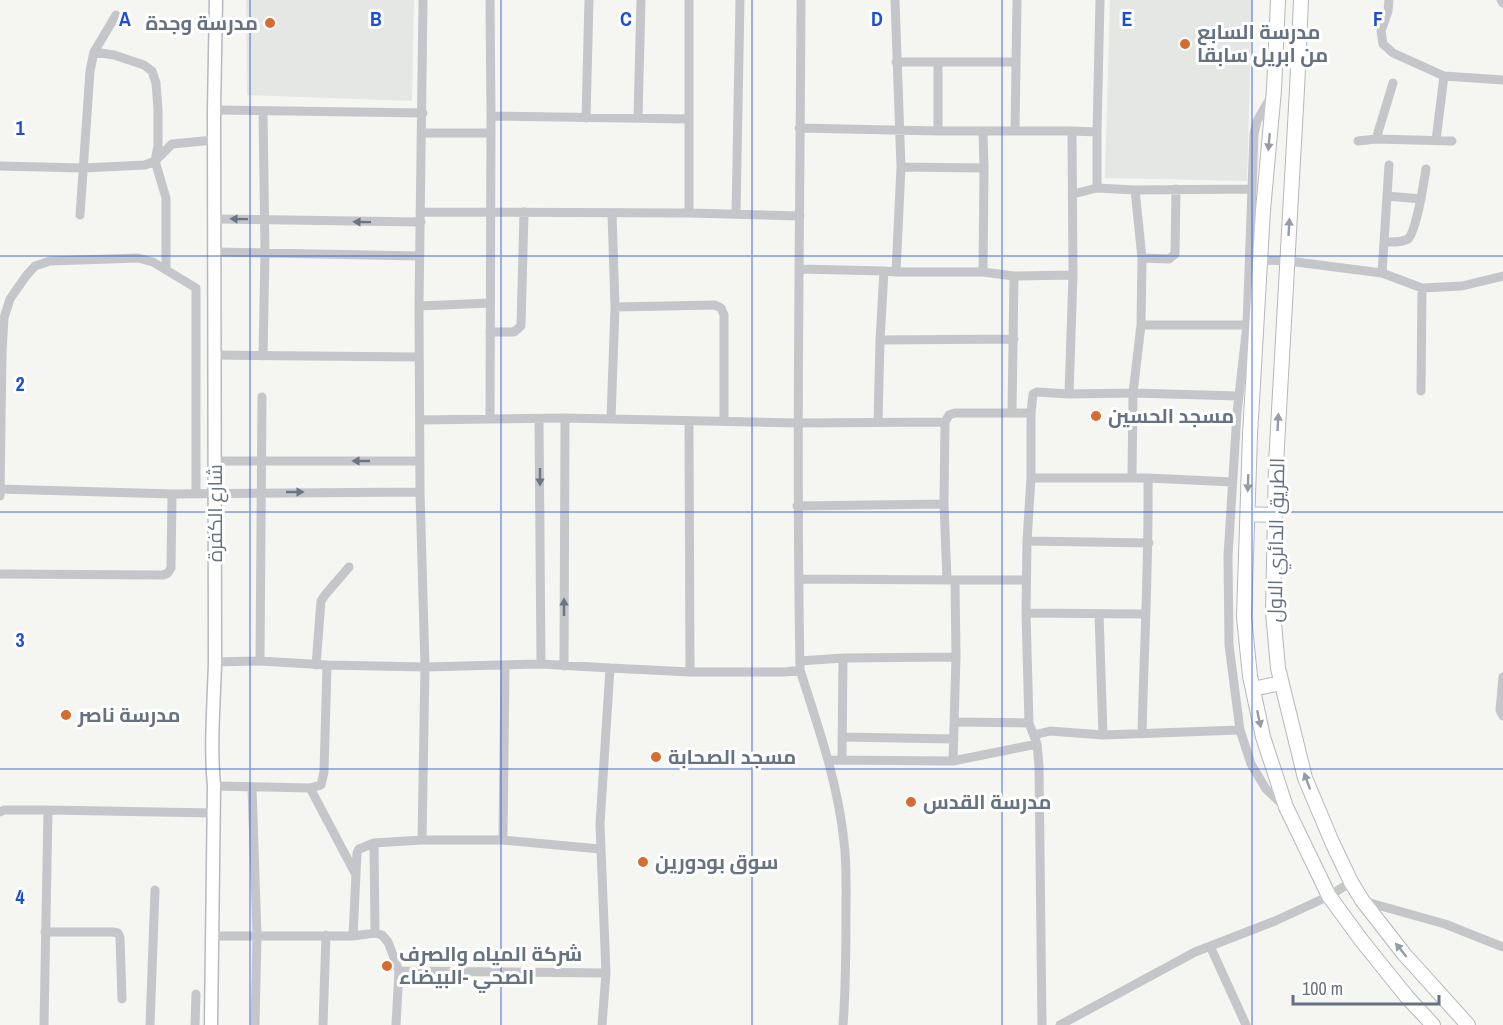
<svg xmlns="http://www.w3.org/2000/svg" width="1503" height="1025" viewBox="0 0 1503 1025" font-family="'Archivo Narrow',Cairo,sans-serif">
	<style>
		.built { fill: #e5e7e5 }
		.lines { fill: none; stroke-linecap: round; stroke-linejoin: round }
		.secondary-casing { stroke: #b6b9be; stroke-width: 15 }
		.primary-casing { stroke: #b4b8bb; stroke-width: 16 }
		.street { stroke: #c4c6ca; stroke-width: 9 }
		.secondary { stroke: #fff; stroke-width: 12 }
		.primary { stroke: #fff; stroke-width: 14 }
		.oneway { fill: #949ca7 }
		.oneway2 { fill: #6b7685 }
		.grid { fill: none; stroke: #1d4ed8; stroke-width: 1.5; stroke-opacity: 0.55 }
		.poi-dot { fill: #d76b30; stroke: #fff; stroke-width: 2 }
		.labels { text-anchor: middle; stroke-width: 6; stroke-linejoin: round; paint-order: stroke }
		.poi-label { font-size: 20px; font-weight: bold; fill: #667281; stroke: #fff; text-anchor: start }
		.street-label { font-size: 20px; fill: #667281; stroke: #fff }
		.grid-label { font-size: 20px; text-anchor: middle; font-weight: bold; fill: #1d4ed8; stroke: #fff; stroke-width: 6; stroke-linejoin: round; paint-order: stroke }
	</style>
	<rect width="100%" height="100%" fill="#f5f5f2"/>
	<path class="built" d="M 246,0 L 414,0 L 412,101 L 247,95 Z
		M 1110,0 L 1252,0 L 1247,181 L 1105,178 Z"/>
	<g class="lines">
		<defs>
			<path id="secondary" d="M 211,1025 L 214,786 C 210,745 214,703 215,662 L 214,110 L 216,0"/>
			<path id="primary" d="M 1278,0 L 1274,90 L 1263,210 L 1250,435 L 1244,617 L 1250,676 L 1263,737 L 1286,807 L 1329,896 L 1362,941 L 1407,997 L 1433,1025
				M 1301,0 L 1297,89 L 1276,464 L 1273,612 L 1278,668 L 1305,778 L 1332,842 L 1351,882 L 1362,900 L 1404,954 L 1468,1025
				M 1248,514 L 1275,515
				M 1253,689 L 1281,683"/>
		</defs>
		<use href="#secondary" class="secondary-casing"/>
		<use href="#primary" class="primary-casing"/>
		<path class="street" d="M 1389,0 L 1388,11 L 1381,31 L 1383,44 L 1393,53 L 1444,76 L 1503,80
			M 1501,0 L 1503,3
			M 94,52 L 114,55 L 144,65 L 152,71 L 156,83 L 158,109 L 158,146 L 155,161 L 166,198 L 166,270
			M 896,62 L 1016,62
			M 938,62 L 938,131
			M 1272,95 L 1257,121 L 1254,134 L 1247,325 L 1237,413 L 1228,556 L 1229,645 L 1240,730 L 1251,764 L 1266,789 L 1284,806
			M 214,110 L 423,113
			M 491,116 L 689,119
			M 586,118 L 589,0
			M 638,118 L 641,0
			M 799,128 L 938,131 L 1072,131
			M 1015,130 L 1017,0
			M 983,131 L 984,168 L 983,272
			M 423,133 L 491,133
			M 1376,139 L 1393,83
			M 1436,140 L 1444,76
			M 1358,141 L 1376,139 L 1452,141
			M 0,166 L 83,168 L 145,165 L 155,161 L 172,144 L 214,140
			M 901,167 L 984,168
			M 1097,188 L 1135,190 L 1251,189
			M 1135,190 L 1142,258 L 1141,325 L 1133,393 L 1239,396
			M 1073,194 L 1097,188 L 1097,132
			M 1387,196 L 1421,199
			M 420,212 L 689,213 L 800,216
			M 689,213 L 689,0
			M 736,214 L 740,0
			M 80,215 L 90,71 L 94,52 L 116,15
			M 214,219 L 421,222
			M 1384,242 C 1391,242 1401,243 1408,239 C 1416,232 1424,182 1426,169
			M 214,252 L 419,256
			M 1142,258 L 1169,259 L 1175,254 L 1176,189
			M 1260,260 L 1288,261 L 1382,273 L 1422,288 L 1462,286 L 1503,276
			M 799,269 L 884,271 L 880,340 L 878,422
			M 884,271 L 896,272 L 901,167 L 895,0
			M 896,272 L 983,272 L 1014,276
			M 1382,273 L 1389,165
			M 419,306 L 490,303
			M 615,307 L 715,305 L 721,308 L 724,315 L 724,421
			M 1141,325 L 1247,325
			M 490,332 L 514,332 L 521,326 L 524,212
			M 880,340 L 1014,339
			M 215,355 L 419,357
			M 263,356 L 265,252 L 263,111
			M 1421,391 L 1422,288
			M 1069,394 L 1073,275 L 1072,131 L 1097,132 L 1100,0
			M 1012,413 L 1014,276 L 1073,275
			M 1031,413 L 1033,394 L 1037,392 L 1069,394 L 1133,393 L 1132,478 L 1148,478 C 1149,563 1144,649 1142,734
			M 490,418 L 491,116 L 490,0
			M 539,419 L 541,664
			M 611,419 L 615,307 L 612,213
			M 420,420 L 565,418 L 797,423 L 945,422
			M 689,421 L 690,672
			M 215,461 L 419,461
			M 1031,478 L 1132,478
			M 1148,478 L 1233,482
			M 0,489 L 172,494 L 420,492
			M 0,496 L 2,352 L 4,318 L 10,299 L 26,276 L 35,266 L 50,261 L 138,258 L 153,262 L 196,288 L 196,492
			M 797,506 L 944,504
			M 1027,541 L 1149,543
			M 0,574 L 163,575 L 168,573 L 171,568 L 172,494
			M 799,579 L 955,580 L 956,657 L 953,761
			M 947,580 L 944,504 L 945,422 L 949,415 L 955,413 L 1031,413 L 1031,478 L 1027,541 L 1026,613 L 1029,723 L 1037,744 L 1039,766 L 1042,1025
			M 955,580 L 1026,580
			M 1026,613 L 1145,614
			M 1099,614 L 1103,735
			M 260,661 L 262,397
			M 800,661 L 843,658 L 956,657
			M 215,662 L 260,661 L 327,665 L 425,667 L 541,664 L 610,668 L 600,824 L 606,973 L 602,1025
			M 316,665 L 321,601 L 325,595 L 349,567
			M 564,666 L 565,418
			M 610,668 L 690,672 L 785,672 L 800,670 C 796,447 800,223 801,0
			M 800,670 C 818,726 838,783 844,842 C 847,865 846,888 846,911 C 846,949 846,987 843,1025
			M 1503,677 L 1500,710 L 1503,716
			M 954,722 L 1029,723
			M 1034,735 L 1050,731 L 1103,735 L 1240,730
			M 842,737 L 954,739
			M 829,760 L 953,761 L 1037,744
			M 842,760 L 843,658
			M 214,786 L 310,788 L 321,785 L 324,772 L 327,665
			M 252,787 L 257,936 L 255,1025
			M 310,788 L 355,873
			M 0,812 L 4,810 L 48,810 L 213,813
			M 422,840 L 425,667 L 420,492 L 419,306 L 423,0
			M 503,840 L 505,666
			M 374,843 L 375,933 L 382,935 L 388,942 L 399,971 L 396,1025
			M 1363,901 L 1445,924 L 1503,947
			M 45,932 L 113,932 L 118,933 L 120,938 L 122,999
			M 212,936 L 353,936 L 375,933
			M 353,936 L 357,853 L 359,849 L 374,843 L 422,840 L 503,840 L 600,849
			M 1210,946 L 1246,1025
			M 399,971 L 606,973
			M 44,1025 L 48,810
			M 150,1025 L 155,890
			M 195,1025 L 196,994
			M 323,1025 L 326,935
			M 1060,1025 L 1195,952 L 1275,921 L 1329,896 L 1351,882"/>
		<use href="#secondary" class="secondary"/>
		<use href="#primary" class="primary"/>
	</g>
	<defs><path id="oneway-solid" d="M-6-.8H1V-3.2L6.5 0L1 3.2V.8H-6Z" transform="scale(1.5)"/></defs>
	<g class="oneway">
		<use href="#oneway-solid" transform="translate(1269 142) rotate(95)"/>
		<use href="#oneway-solid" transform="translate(1289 227) rotate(-87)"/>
		<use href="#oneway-solid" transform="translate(1278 422) rotate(-87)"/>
		<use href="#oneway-solid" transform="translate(1248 483) rotate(92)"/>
		<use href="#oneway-solid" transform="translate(1259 719) rotate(78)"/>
		<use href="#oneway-solid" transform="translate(1307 781) rotate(-110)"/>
		<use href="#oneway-solid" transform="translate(1401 950) rotate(-129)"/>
	</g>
	<g class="oneway2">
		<use href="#oneway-solid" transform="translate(239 219) rotate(-179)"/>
		<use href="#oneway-solid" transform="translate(362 222) rotate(-179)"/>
		<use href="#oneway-solid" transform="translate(361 461) rotate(180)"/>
		<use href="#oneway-solid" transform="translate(540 477) rotate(90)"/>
		<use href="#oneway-solid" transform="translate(295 492)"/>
		<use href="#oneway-solid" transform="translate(564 607) rotate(-90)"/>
	</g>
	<path class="grid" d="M 250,0 L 250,1025M 501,0 L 501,1025M 752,0 L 752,1025M 1002,0 L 1002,1025M 1252,0 L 1252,1025M 0,256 L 1503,256M 0,512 L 1503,512M 0,769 L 1503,769"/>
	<g class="poi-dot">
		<circle cx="270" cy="23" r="6"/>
		<circle cx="1185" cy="44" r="6"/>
		<circle cx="1096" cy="416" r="6"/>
		<circle cx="66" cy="715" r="6"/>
		<circle cx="656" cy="757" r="6"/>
		<circle cx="911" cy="802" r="6"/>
		<circle cx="643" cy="862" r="6"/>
		<circle cx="387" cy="966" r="6"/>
	</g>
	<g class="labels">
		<g class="poi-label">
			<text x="258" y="30" text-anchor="end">مدرسة وجدة</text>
			<text x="1197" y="39">مدرسة السابع<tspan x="1197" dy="23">من ابريل سابقا</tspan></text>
			<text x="1108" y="423">مسجد الحسين</text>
			<text x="78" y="722">مدرسة ناصر</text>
			<text x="668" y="764">مسجد الصحابة</text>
			<text x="923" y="809">مدرسة القدس</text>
			<text x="655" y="869">سوق بودورين</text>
			<text x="399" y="961">شركة المياه والصرف<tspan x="399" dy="23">الصحي -البيضاء</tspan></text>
		</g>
		<g class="street-label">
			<text transform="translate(215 513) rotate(-90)" y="7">شارع الكفرة</text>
			<text transform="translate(1276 540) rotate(-89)" y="7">الطريق الدائري الاول</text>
		</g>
	</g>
	<g class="grid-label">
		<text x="125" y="26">A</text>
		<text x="376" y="26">B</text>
		<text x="626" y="26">C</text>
		<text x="877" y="26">D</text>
		<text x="1127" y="26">E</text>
		<text x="1378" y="26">F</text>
		<text x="20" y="135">1</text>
		<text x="20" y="391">2</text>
		<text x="20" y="647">3</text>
		<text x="20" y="904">4</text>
	</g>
	<path d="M1293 995v9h146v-9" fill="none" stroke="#667281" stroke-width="3"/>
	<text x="1302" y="995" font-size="18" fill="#667281" stroke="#ffffff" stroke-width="4.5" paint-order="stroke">100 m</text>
</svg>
